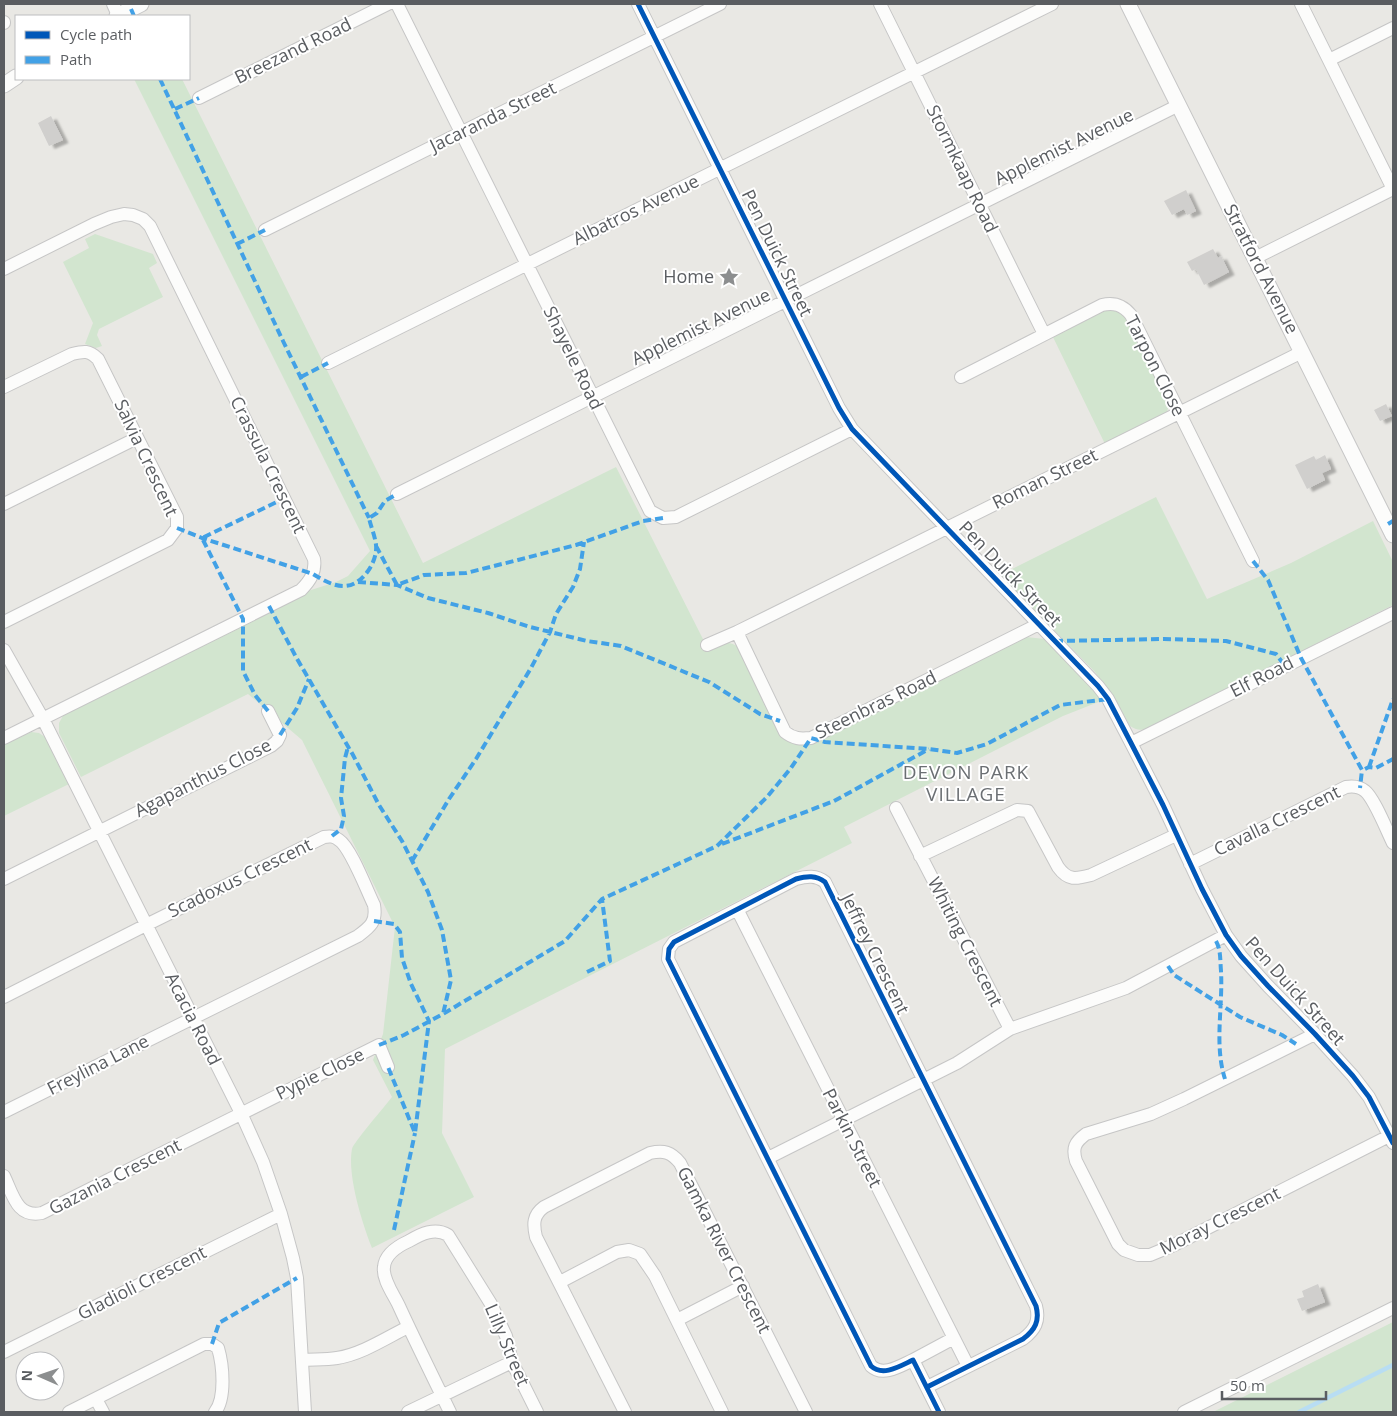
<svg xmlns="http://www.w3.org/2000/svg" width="1397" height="1416" viewBox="0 0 1397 1416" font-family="'Open Sans',sans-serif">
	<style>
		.green { fill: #d2e5cf }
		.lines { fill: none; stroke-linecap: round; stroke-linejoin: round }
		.stream { stroke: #b8ddf3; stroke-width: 4.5 }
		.building { fill: #d0cfcd; filter: url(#shadow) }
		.minor-casing { stroke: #c6c6c6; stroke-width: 14 }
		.tertiary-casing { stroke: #c6c6c6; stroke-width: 17 }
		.minor { stroke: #fcfcfb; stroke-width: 12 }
		.tertiary { stroke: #fcfcfb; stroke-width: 15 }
		.quiet { stroke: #42a1e6; stroke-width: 4; stroke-dasharray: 8 4; stroke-linecap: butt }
		.cycleway-casing { stroke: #fff; stroke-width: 8 }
		.cycleway { stroke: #0057b8; stroke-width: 5 }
		.labels { text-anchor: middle; stroke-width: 4; stroke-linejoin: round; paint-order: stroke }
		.street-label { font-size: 18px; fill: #5a5d61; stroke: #fff }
		.poi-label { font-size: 18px; fill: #5a5d61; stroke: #fff; text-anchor: end }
		.neighbourhood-label { font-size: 19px; letter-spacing: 1px; fill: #6b6f73; stroke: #fff }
	</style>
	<defs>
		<filter id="shadow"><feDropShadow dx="5.5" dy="3" stdDeviation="1" flood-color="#0004"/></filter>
	</defs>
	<rect width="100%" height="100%" fill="#e9e8e4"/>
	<path class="green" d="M 134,79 L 182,79 L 423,563 L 616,467 L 707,647 C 718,644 728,639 738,647 L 794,743 L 1026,637 L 1045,639 L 1094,690 L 1101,701 L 1063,716 L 844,827 L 852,843 L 445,1049 L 442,1133 L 474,1197 L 372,1248 C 362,1223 347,1175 352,1149 C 353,1143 386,1105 392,1097 L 373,1060 L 383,1034 L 395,927 L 302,740 L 248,694 L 81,777 L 59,733 L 59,723 L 64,714 L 308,591 L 336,582 L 348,576 L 370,551 Z
		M 95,234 L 153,254 L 157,263 L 149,268 L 163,297 L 99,329 L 97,335 L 102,346 L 96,348 L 85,344 L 93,323 L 63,262 L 89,248 L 85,239 Z
		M 1114,309 L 1123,314 L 1169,404 L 1167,412 L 1163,415 L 1105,444 L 1052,335 L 1103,310 Z
		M 1156,497 L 1207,599 L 1291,563 L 1373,521 L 1393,562 L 1393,605 L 1148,728 C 1141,731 1136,730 1130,726 L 1115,699 L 1095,672 L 1000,575 Z
		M 31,732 L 39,733 L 45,737 L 69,784 L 4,816 L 4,745 Z
		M 1393,1322 L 1393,1412 L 1213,1412 Z"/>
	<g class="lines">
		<path class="stream" d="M 1299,1412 L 1393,1365"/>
	</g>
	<path class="building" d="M 51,116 L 63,140 L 49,146 L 38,123 Z
		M 1186,190 L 1196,211 L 1187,215 L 1184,209 L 1172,215 L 1164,201 Z
		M 1213,249 L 1218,258 L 1221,256 L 1229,272 L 1204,285 L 1196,269 L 1192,271 L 1187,262 Z
		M 1386,404 L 1392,416 L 1380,421 L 1374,410 Z
		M 1325,455 L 1331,469 L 1322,473 L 1325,480 L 1307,489 L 1295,465 L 1314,456 L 1316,460 Z
		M 1318,1284 L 1325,1302 L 1302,1311 L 1297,1299 L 1304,1297 L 1302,1291 Z"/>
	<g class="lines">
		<defs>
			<path id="minor" d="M 113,4 L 118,15
				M 397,4 L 650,511 L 663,518 L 676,517 L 852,429
				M 638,4 L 839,408 L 852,429 L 1098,686 L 1108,699 L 1131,743 L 1163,805 L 1202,889 L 1226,935 L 1241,956 L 1268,986 L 1315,1034 L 1353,1076 L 1369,1097 L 1393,1143
				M 880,4 L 1044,334
				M 1301,4 L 1393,189
				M 4,22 L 4,23
				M 1329,60 L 1393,28
				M 199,98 L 388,4
				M 265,230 L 720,4
				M 1255,258 L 1393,189
				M 4,269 L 94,224 L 111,217 L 124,214 L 133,215 L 143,219 L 150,226 L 314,559 C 316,572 310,581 301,590 L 4,738
				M 328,363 L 1052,4
				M 961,377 L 1102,305 C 1114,302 1123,305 1131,315 L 1253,561
				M 4,387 L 72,354 C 84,351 89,350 98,359 L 177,517 L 177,528 L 168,540 L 4,622
				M 397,494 L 1179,105
				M 4,504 L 137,438
				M 737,632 L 785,732 C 794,739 800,739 811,738 L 1039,624
				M 707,645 L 737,632 L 1302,352
				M 4,650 L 43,719 L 65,763 L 241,1113 L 263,1162 L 281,1214 L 293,1258 L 297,1278 L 305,1412
				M 1131,743 L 1393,613
				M 896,808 L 1010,1029
				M 920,856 L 1017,810 L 1028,811 L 1058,867 C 1068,881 1076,879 1091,875 L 1176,835
				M 1190,864 L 1346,787 C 1352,786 1359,786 1365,791 C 1374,798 1387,831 1393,843
				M 4,879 L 271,746 L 277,741 L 280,735 L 268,711
				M 738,911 L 968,1366
				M 4,997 L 146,925 L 324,837 C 330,836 334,836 339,840 C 351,848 367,891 374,905 C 377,922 370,927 358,936 L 4,1112
				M 1315,1034 L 1184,1099 L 1151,1114 L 1086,1134 C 1075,1142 1072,1148 1076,1161 L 1118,1244 L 1124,1250 L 1138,1255 L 1150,1255 L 1174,1245 L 1393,1134
				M 768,1158 L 957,1063 L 1010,1029 L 1126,988 L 1226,935
				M 4,1176 C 13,1195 17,1218 42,1213 L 379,1045 L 388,1067
				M 560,1282 L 617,1252 L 629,1250 L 640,1254 L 655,1276 L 722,1412
				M 677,1320 L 743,1286
				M 4,1352 L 281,1214
				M 302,1360 C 313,1359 325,1360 337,1358 C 362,1354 386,1338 408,1327
				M 913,1360 L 954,1338
				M 927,1387 L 1023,1339 C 1035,1330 1040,1321 1036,1306 L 825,882 C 816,875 807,876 796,879 L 674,942 L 669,949 L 668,959 L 871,1366 C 883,1377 900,1366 913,1360 L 939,1412
				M 96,1399 L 103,1412
				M 69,1412 L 204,1344 L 212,1344 L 218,1348 C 223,1365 226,1398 215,1412
				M 408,1412 L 512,1362
				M 450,1412 C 433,1377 415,1341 399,1306 C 394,1295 382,1279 384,1267 C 385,1254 398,1246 409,1241 C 421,1234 435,1227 448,1235 L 491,1304 L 506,1336 L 512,1362 L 537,1412
				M 625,1412 L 536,1237 C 533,1224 533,1215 544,1207 L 650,1153 C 664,1150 671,1152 680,1163 L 806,1412
				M 1184,1412 L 1393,1308"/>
			<path id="tertiary" d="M 1128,4 L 1393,535
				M 117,16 L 141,4
				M 4,85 L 16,77"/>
		</defs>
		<use href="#minor" class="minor-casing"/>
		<use href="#tertiary" class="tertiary-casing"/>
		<use href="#minor" class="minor"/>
		<use href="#tertiary" class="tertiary"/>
		<path class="quiet" d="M 131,9 L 134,16
			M 160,79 L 283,341 L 369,518
			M 175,109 L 199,98
			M 237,244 L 265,230
			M 301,377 L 328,363
			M 1388,524 L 1393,521
			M 177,528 L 202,538 L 313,574 C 334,587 351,594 368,571 C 373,564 377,554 376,545 C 375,536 371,527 369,518 L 377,513 L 385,501 L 397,494
			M 376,546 L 397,585 L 424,575 L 466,573 L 518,560 L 576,545 L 643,521 L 663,518
			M 1253,561 L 1268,580 L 1301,658 L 1362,770 L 1360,788
			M 358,582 L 397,585 L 428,598 L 488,613 L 530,627 L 587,641 L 621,646 L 709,682 L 760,714 L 780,721
			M 269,606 L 296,657 L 353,755 L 379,805 L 402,841 L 428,892 L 442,930 L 451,980 L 443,1014
			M 1055,641 L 1164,639 L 1226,641 L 1276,654 L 1285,666
			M 268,711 L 255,695 L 243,671 L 243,619 L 202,538 L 285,498
			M 280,735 L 297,708 L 309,679
			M 1369,767 L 1393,699
			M 1365,769 L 1369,767 L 1376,768 L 1393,759
			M 332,836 L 341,829 L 344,816 L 341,798 L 345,758 L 348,747
			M 722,844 L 834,801 L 929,749
			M 412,861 L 449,799 L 476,759 L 531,668 L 550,632 L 556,614 L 573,587 L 580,569 L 584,542
			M 374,921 L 394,924 L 400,932 L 402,958 L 411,984 L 429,1021 L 415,1133 L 388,1067
			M 1216,941 C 1221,950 1220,960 1221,971 C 1223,1007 1214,1045 1225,1079
			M 1168,966 L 1174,975 L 1240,1017 L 1282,1035 L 1296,1044
			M 587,972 L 610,961 L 602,899
			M 379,1045 L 404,1035 L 443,1014 L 565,941 L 602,899 L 717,846 L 767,797 L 791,768 L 811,738 L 825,742 L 929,749 L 957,753 L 987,744 L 1060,705 L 1108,699
			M 394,1230 L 415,1133
			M 212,1344 L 219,1323 L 297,1278"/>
		<defs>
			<path id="cycleway" d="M 638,4 L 839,408 L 852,429 L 1098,686 L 1108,699 L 1131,743 L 1163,805 L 1202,889 L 1226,935 L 1241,956 L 1268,986 L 1315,1034 L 1353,1076 L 1369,1097 L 1393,1143
				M 927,1387 L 1023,1339 C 1035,1330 1040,1321 1036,1306 L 825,882 C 816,875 807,876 796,879 L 674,942 L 669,949 L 668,959 L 871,1366 C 883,1377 900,1366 913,1360 L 939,1412"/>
		</defs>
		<use href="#cycleway" class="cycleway-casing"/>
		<use href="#cycleway" class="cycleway"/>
	</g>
	<defs>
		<symbol id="sight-bare" viewBox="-9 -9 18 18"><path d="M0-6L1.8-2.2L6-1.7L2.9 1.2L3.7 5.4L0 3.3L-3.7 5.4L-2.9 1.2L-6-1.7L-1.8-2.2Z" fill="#8c8e8f" stroke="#fff" stroke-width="2.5" paint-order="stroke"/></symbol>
	</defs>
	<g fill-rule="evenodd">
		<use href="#sight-bare" x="715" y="263" width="28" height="28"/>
	</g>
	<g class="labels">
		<g class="street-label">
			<text transform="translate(293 51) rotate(-26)" y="6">Breezand Road</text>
			<text transform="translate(493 117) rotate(-26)" y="6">Jacaranda Street</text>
			<text transform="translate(1064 147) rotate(-26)" y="6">Applemist Avenue</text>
			<text transform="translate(962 169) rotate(64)" y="6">Stormkaap Road</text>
			<text transform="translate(636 210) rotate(-26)" y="6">Albatros Avenue</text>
			<text transform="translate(777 253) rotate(64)" y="6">Pen Duick Street</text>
			<text transform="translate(1261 269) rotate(63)" y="6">Stratford Avenue</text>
			<text transform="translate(701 327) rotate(-26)" y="6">Applemist Avenue</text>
			<text transform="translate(573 358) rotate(64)" y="6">Shayele Road</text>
			<text transform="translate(1155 366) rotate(63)" y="6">Tarpon Close</text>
			<text transform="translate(146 458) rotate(65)" y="6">Salvia Crescent</text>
			<text transform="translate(268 465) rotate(64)" y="6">Crassula Crescent</text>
			<text transform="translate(1045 479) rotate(-26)" y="6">Roman Street</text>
			<text transform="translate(1010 574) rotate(46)" y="6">Pen Duick Street</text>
			<text transform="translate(1262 677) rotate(-27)" y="6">Elf Road</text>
			<text transform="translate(876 705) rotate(-26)" y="6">Steenbras Road</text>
			<text transform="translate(203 778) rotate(-27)" y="6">Agapanthus Close</text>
			<text transform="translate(1277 821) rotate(-26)" y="6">Cavalla Crescent</text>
			<text transform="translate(240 878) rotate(-26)" y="6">Scadoxus Crescent</text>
			<text transform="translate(965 942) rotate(63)" y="6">Whiting Crescent</text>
			<text transform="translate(875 954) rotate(64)" y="6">Jeffrey Crescent</text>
			<text transform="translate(1295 991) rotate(48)" y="6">Pen Duick Street</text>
			<text transform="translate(193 1019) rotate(63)" y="6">Acacia Road</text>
			<text transform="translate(98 1065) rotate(-27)" y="6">Freylina Lane</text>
			<text transform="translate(320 1074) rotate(-26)" y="6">Pypie Close</text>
			<text transform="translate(852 1138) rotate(63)" y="6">Parkin Street</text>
			<text transform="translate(115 1177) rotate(-27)" y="6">Gazania Crescent</text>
			<text transform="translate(1220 1221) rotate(-26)" y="6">Moray Crescent</text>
			<text transform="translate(724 1250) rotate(63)" y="6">Gamka River Crescent</text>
			<text transform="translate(142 1283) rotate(-27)" y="6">Gladioli Crescent</text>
			<text transform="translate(507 1345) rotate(67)" y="6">Lilly Street</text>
		</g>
		<g class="poi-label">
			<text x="714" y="283">Home</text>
		</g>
		<g class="neighbourhood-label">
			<text x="966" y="779">DEVON PARK<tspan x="966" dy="22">VILLAGE</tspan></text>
		</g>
	</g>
	<rect width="1397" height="1416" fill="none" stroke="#5a5d61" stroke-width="10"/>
	<rect x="15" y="15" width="175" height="65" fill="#ffffff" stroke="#bdbec0"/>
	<rect x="25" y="31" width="25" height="8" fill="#0057b8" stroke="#bdbec0"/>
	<text x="60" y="40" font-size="15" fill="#5a5d61">Cycle path</text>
	<rect x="25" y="56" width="25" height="8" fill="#42a1e6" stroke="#bdbec0"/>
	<text x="60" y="65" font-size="15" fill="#5a5d61">Path</text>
	<g transform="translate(40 1376) rotate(272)"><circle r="24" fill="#ffffff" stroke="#bdbec0"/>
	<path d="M0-4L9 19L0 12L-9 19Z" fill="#8c8e8f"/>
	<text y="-8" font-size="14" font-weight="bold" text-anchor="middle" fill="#5a5d61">N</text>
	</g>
	<path d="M1222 1391v8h104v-8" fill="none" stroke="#5a5d61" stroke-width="2.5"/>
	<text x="1230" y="1391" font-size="15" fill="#5a5d61" stroke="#ffffff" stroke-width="4" paint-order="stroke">50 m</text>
</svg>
